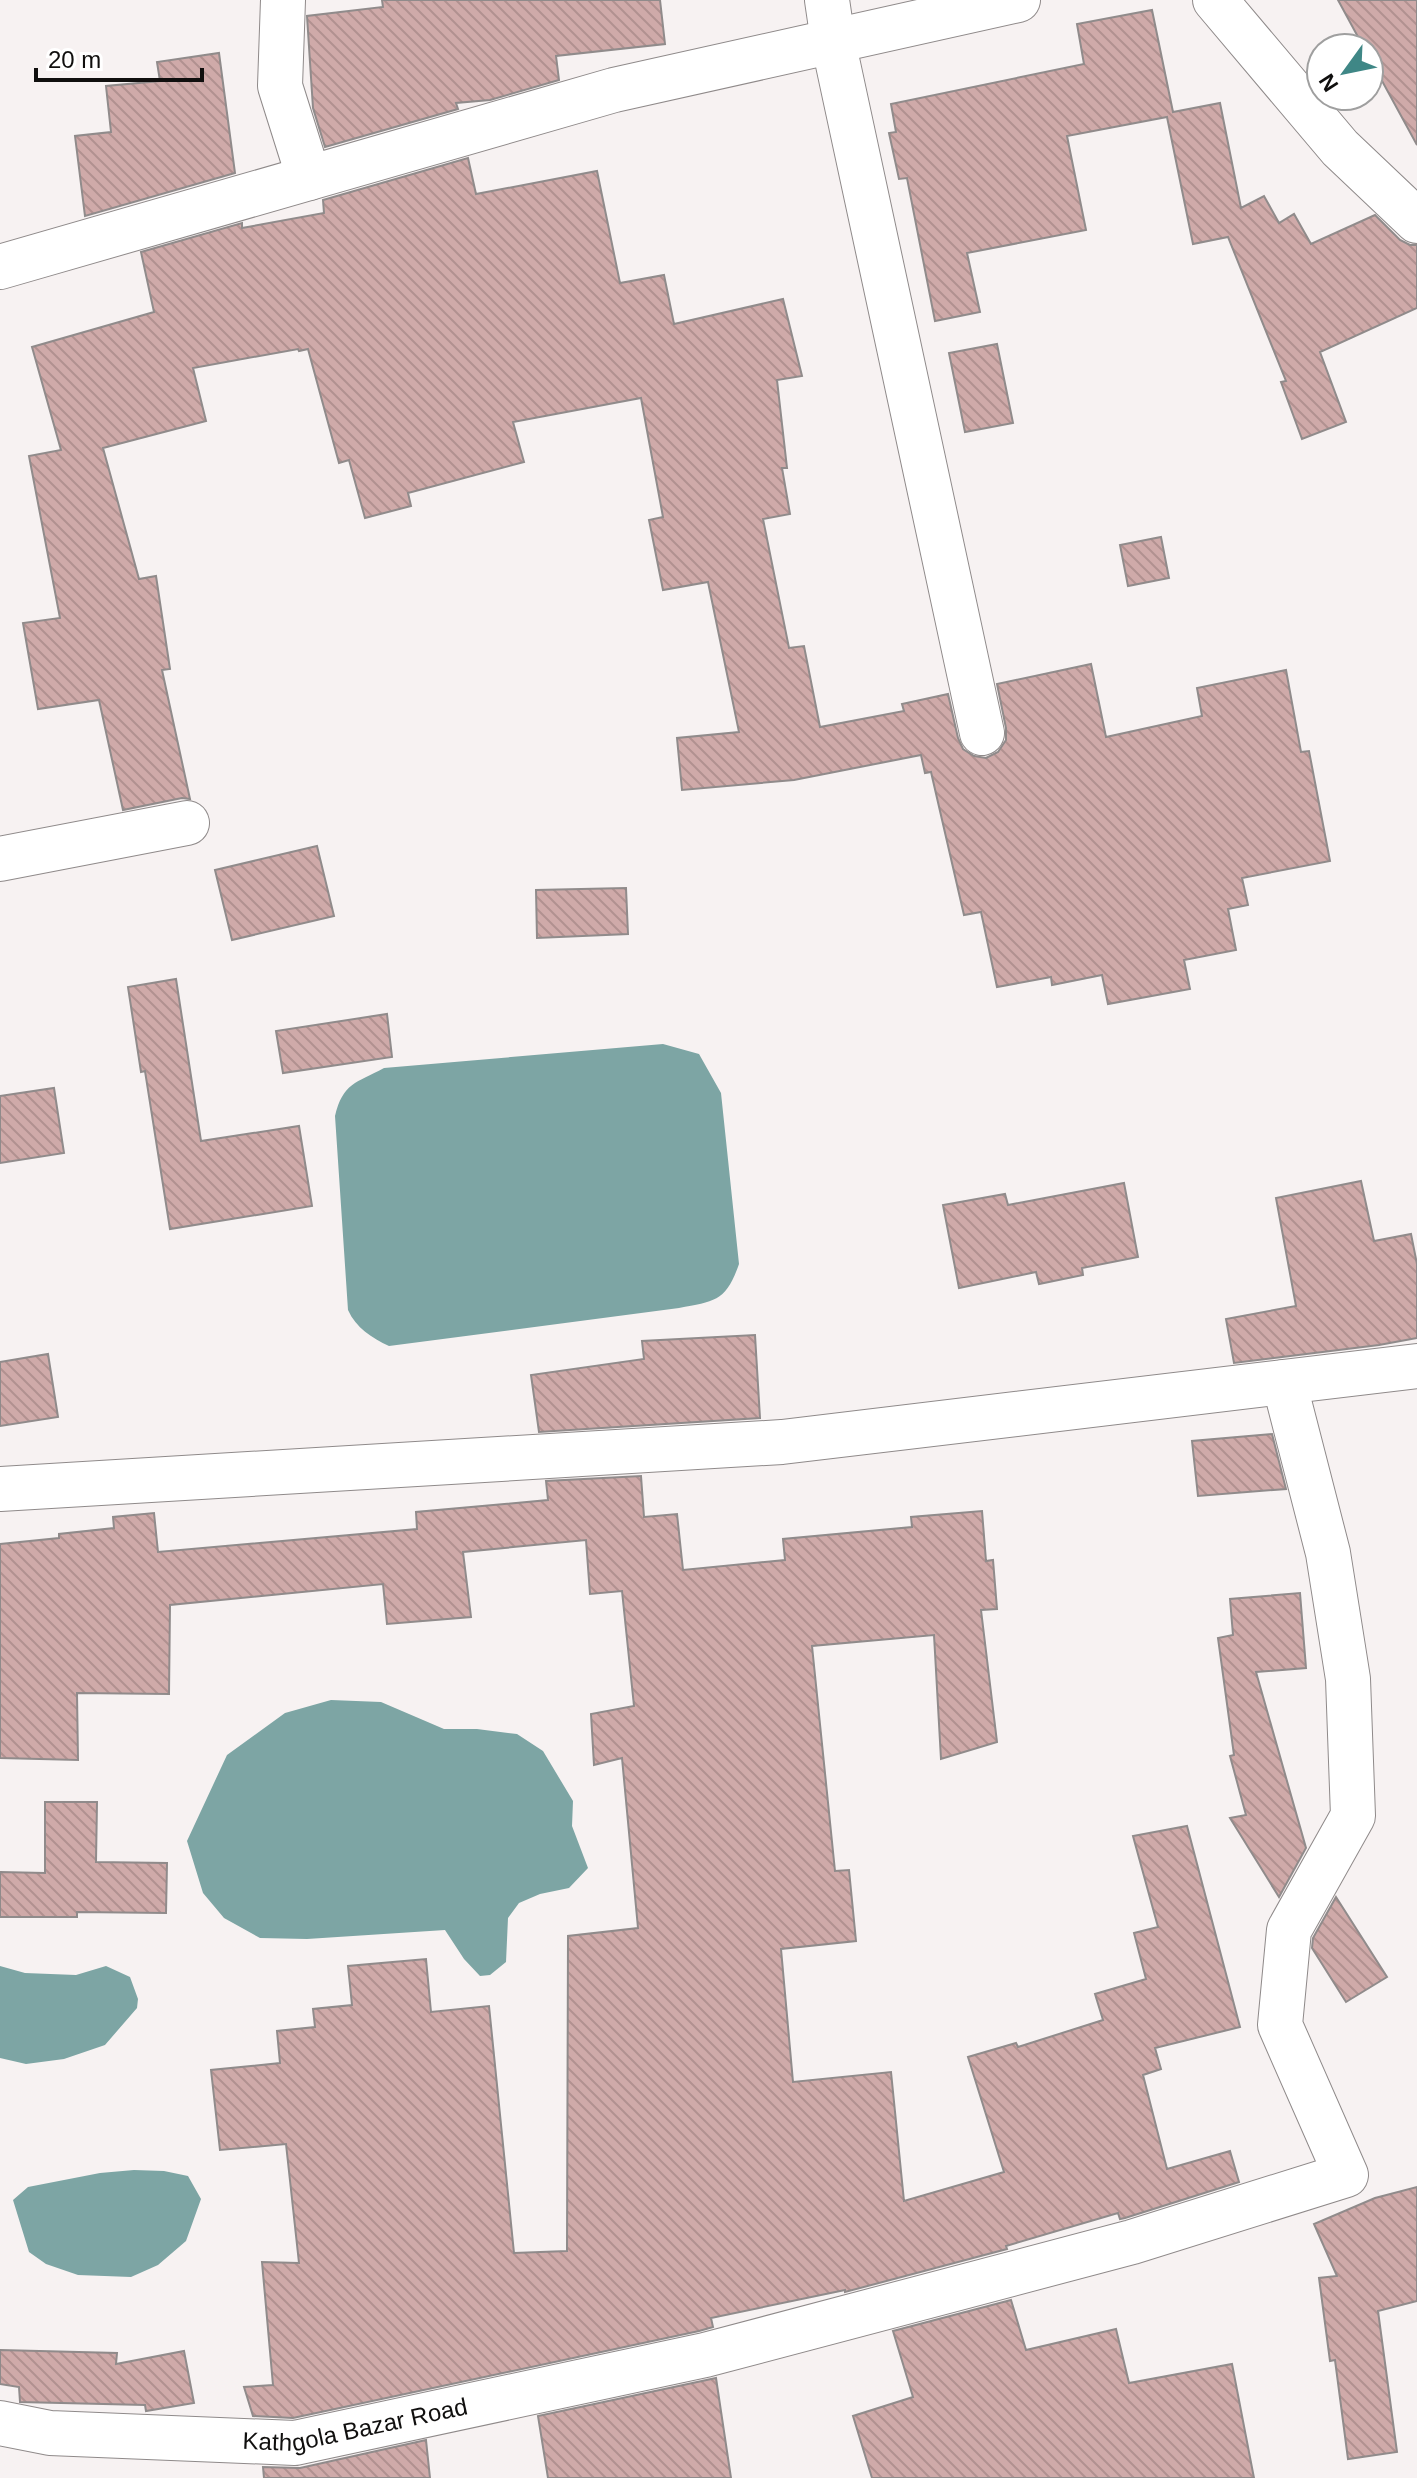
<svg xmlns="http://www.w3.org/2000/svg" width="1417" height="2478" viewBox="0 0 1417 2478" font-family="Helvetica,sans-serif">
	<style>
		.water { fill: #7da5a4 }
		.building { fill: url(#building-back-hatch); stroke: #908b8b; stroke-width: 2 }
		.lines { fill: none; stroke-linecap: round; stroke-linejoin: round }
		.minor-casing { stroke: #8f8a8a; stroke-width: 46 }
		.minor { stroke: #fff; stroke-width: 44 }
		.labels { text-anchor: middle; stroke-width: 6; stroke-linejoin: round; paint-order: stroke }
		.street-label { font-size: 24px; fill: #100f0e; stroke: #fff }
	</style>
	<defs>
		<pattern id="building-back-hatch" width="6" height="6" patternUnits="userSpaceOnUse" patternTransform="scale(2)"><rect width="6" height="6" fill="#cfaaa9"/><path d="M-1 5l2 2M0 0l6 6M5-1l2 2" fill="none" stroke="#b19190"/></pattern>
	</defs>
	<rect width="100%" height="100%" fill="#f7f2f2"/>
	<path class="water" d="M 663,1044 L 699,1054 L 721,1093 L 739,1264 C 726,1301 716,1301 679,1308 L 389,1346 C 372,1338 356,1328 348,1310 L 335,1116 C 343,1083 356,1083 384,1068 Z
		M 331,1700 L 381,1702 L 444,1729 L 477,1729 L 517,1734 L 543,1751 L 573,1801 L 572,1826 L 588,1868 L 569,1888 L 540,1894 L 519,1903 L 508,1918 L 506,1962 L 490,1975 L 480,1976 L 464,1959 L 445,1930 L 307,1939 L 260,1938 L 224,1918 L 203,1893 L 187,1841 L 227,1755 L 285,1713 Z
		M 0,1966 L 25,1973 L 76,1975 L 106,1966 L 130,1977 L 138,1999 L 137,2008 L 105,2045 L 64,2059 L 26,2064 L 0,2058 Z
		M 134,2170 L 164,2171 L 188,2176 L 201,2199 L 186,2241 L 158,2265 L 131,2277 L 78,2275 L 46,2264 L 29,2252 L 13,2200 L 28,2187 L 100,2173 Z"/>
	<path class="building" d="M 382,0 L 660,0 L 665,44 L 556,56 L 559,80 L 490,100 L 456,103 L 458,109 L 325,147 L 313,108 L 307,16 L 383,7 Z
		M 1338,0 L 1417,0 L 1417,145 L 1369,57 L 1369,48 L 1364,48 Z
		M 1152,10 L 1173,112 L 1220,103 L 1241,208 L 1264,196 L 1279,223 L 1294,214 L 1311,244 L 1375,215 L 1400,240 L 1410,245 L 1417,245 L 1417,308 L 1320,352 L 1346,422 L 1302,439 L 1281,382 L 1286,381 L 1228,237 L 1193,244 L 1167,117 L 1067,136 L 1086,230 L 967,253 L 980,312 L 935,321 L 907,178 L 899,179 L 889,133 L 896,132 L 891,104 L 1084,64 L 1077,24 Z
		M 219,53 L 235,173 L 85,216 L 75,136 L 111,132 L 106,86 L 160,81 L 157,62 Z
		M 468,158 L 476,194 L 597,171 L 620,283 L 664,275 L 674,324 L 783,299 L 802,376 L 777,380 L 787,468 L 782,468 L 790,514 L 763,519 L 789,648 L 804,646 L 820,727 L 904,711 L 902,704 L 948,694 L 958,738 L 963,749 L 974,756 L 986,758 L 998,752 L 1006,740 L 1006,728 L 997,684 L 1091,664 L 1106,737 L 1202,716 L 1197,688 L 1286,670 L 1301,752 L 1309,751 L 1330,861 L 1242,878 L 1248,905 L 1228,909 L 1236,950 L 1184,960 L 1190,989 L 1108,1004 L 1102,975 L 1052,985 L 1051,977 L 997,987 L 981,912 L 964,915 L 931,772 L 925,773 L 921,755 L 794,780 L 682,790 L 677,738 L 739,732 L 708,582 L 663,590 L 649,520 L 663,517 L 641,398 L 513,422 L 524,462 L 408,493 L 411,506 L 365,518 L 349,460 L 339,463 L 308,349 L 299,351 L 298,349 L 193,368 L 206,421 L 103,448 L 139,579 L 156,576 L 170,669 L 162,670 L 190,799 L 182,798 L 123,810 L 99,700 L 38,709 L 23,623 L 60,618 L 29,456 L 61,450 L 32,347 L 154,312 L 141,252 L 242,223 L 242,228 L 324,213 L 323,200 Z
		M 997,344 L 1013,423 L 965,432 L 949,353 Z
		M 1161,537 L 1169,578 L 1128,586 L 1120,545 Z
		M 317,846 L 334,916 L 232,940 L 215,870 Z
		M 626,888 L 628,934 L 537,938 L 536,890 Z
		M 176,979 L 201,1141 L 299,1126 L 312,1206 L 170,1229 L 145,1071 L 141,1072 L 128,987 Z
		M 387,1014 L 392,1057 L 283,1073 L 276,1031 Z
		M 54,1088 L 64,1153 L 0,1163 L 0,1096 Z
		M 1361,1181 L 1374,1241 L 1411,1234 L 1417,1264 L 1417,1338 L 1379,1345 L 1234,1363 L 1226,1319 L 1296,1306 L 1276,1198 Z
		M 1124,1183 L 1138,1257 L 1082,1268 L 1083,1275 L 1039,1284 L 1036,1272 L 959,1288 L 943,1205 L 1005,1194 L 1008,1205 Z
		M 755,1335 L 760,1418 L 539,1432 L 531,1375 L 644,1359 L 642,1341 Z
		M 48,1354 L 58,1417 L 0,1426 L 0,1362 Z
		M 1272,1434 L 1286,1489 L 1198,1496 L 1192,1441 Z
		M 641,1476 L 644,1517 L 677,1514 L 683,1570 L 785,1560 L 783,1539 L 912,1527 L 911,1517 L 982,1511 L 986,1561 L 993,1560 L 997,1609 L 981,1610 L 997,1742 L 941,1759 L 934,1635 L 812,1646 L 835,1871 L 849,1870 L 856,1941 L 781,1949 L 793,2082 L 891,2072 L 904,2201 L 1004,2172 L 968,2057 L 1016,2043 L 1018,2047 L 1103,2020 L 1095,1994 L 1146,1979 L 1134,1933 L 1158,1927 L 1133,1836 L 1187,1826 L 1240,2027 L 1155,2048 L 1161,2069 L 1143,2075 L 1167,2169 L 1230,2151 L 1239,2182 L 1125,2218 L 1120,2219 L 1118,2213 L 1006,2246 L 1007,2249 L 845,2292 L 845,2290 L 711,2318 L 713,2327 L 699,2331 L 293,2418 L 253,2416 L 244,2387 L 273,2385 L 262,2262 L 299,2263 L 286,2144 L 220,2150 L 211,2070 L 280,2063 L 277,2031 L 315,2027 L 313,2009 L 352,2005 L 348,1966 L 426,1959 L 431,2012 L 489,2006 L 514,2253 L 567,2251 L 568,1936 L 638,1928 L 622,1758 L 594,1765 L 591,1714 L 634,1706 L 622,1591 L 590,1594 L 586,1540 L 463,1552 L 471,1617 L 387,1624 L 383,1584 L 170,1605 L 169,1694 L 77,1693 L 78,1760 L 0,1758 L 0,1544 L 59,1538 L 59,1534 L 114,1528 L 113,1517 L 154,1513 L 158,1552 L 417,1529 L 416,1512 L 548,1500 L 546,1481 Z
		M 1300,1593 L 1306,1668 L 1256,1672 L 1306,1848 L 1279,1897 L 1230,1818 L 1246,1815 L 1230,1756 L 1234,1755 L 1218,1638 L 1233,1635 L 1230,1599 Z
		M 45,1802 L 97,1802 L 96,1862 L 167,1863 L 166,1913 L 77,1912 L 77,1917 L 0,1917 L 0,1872 L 45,1873 Z
		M 1336,1897 L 1387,1977 L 1346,2002 L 1312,1948 L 1313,1938 Z
		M 1417,2187 L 1417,2301 L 1378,2311 L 1397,2452 L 1348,2459 L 1335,2360 L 1330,2361 L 1319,2278 L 1337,2276 L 1314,2224 L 1375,2198 Z
		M 1011,2300 L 1026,2350 L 1116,2329 L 1129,2383 L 1232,2364 L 1254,2478 L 872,2478 L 853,2416 L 913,2397 L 893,2331 Z
		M 0,2350 L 117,2353 L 116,2364 L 184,2351 L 194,2403 L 146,2411 L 145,2405 L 20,2402 L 19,2387 L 0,2384 Z
		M 716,2378 L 731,2478 L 548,2478 L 538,2416 Z
		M 426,2440 L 430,2478 L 264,2478 L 263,2467 L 300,2468 Z"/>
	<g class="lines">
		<defs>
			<g id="minor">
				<path d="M 283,0 L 280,86 L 309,178"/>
				<path d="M 827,0 L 833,41 L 982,733"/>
				<path d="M 1215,0 L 1340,148 L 1417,221"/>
				<path d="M 0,267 L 614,90 L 1018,0"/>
				<path d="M 0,859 L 187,823"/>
				<path d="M 0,1489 L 782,1442 L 1417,1366"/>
				<path id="s1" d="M 0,2423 L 50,2433 L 295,2443 L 705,2355 L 1132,2242 L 1346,2175 L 1280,2025 L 1289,1930 L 1353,1816 L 1348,1679 L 1328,1553 L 1284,1382"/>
			</g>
		</defs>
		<use href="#minor" class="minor-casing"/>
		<use href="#minor" class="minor"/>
	</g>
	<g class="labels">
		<g class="street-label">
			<text dy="8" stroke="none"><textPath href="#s1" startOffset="358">Kathgola Bazar Road</textPath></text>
		</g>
	</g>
	<g transform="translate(1345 72) rotate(237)"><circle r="38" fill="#ffffff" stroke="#9f9f9f" stroke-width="2"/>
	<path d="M0-6L14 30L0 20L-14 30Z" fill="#3f8786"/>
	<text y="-12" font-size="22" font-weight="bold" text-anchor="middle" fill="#100f0e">N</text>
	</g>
	<path d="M36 68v12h166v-12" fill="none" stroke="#100f0e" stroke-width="4"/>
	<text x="48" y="68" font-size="24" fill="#100f0e" stroke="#ffffff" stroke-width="6" paint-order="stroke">20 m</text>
</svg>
